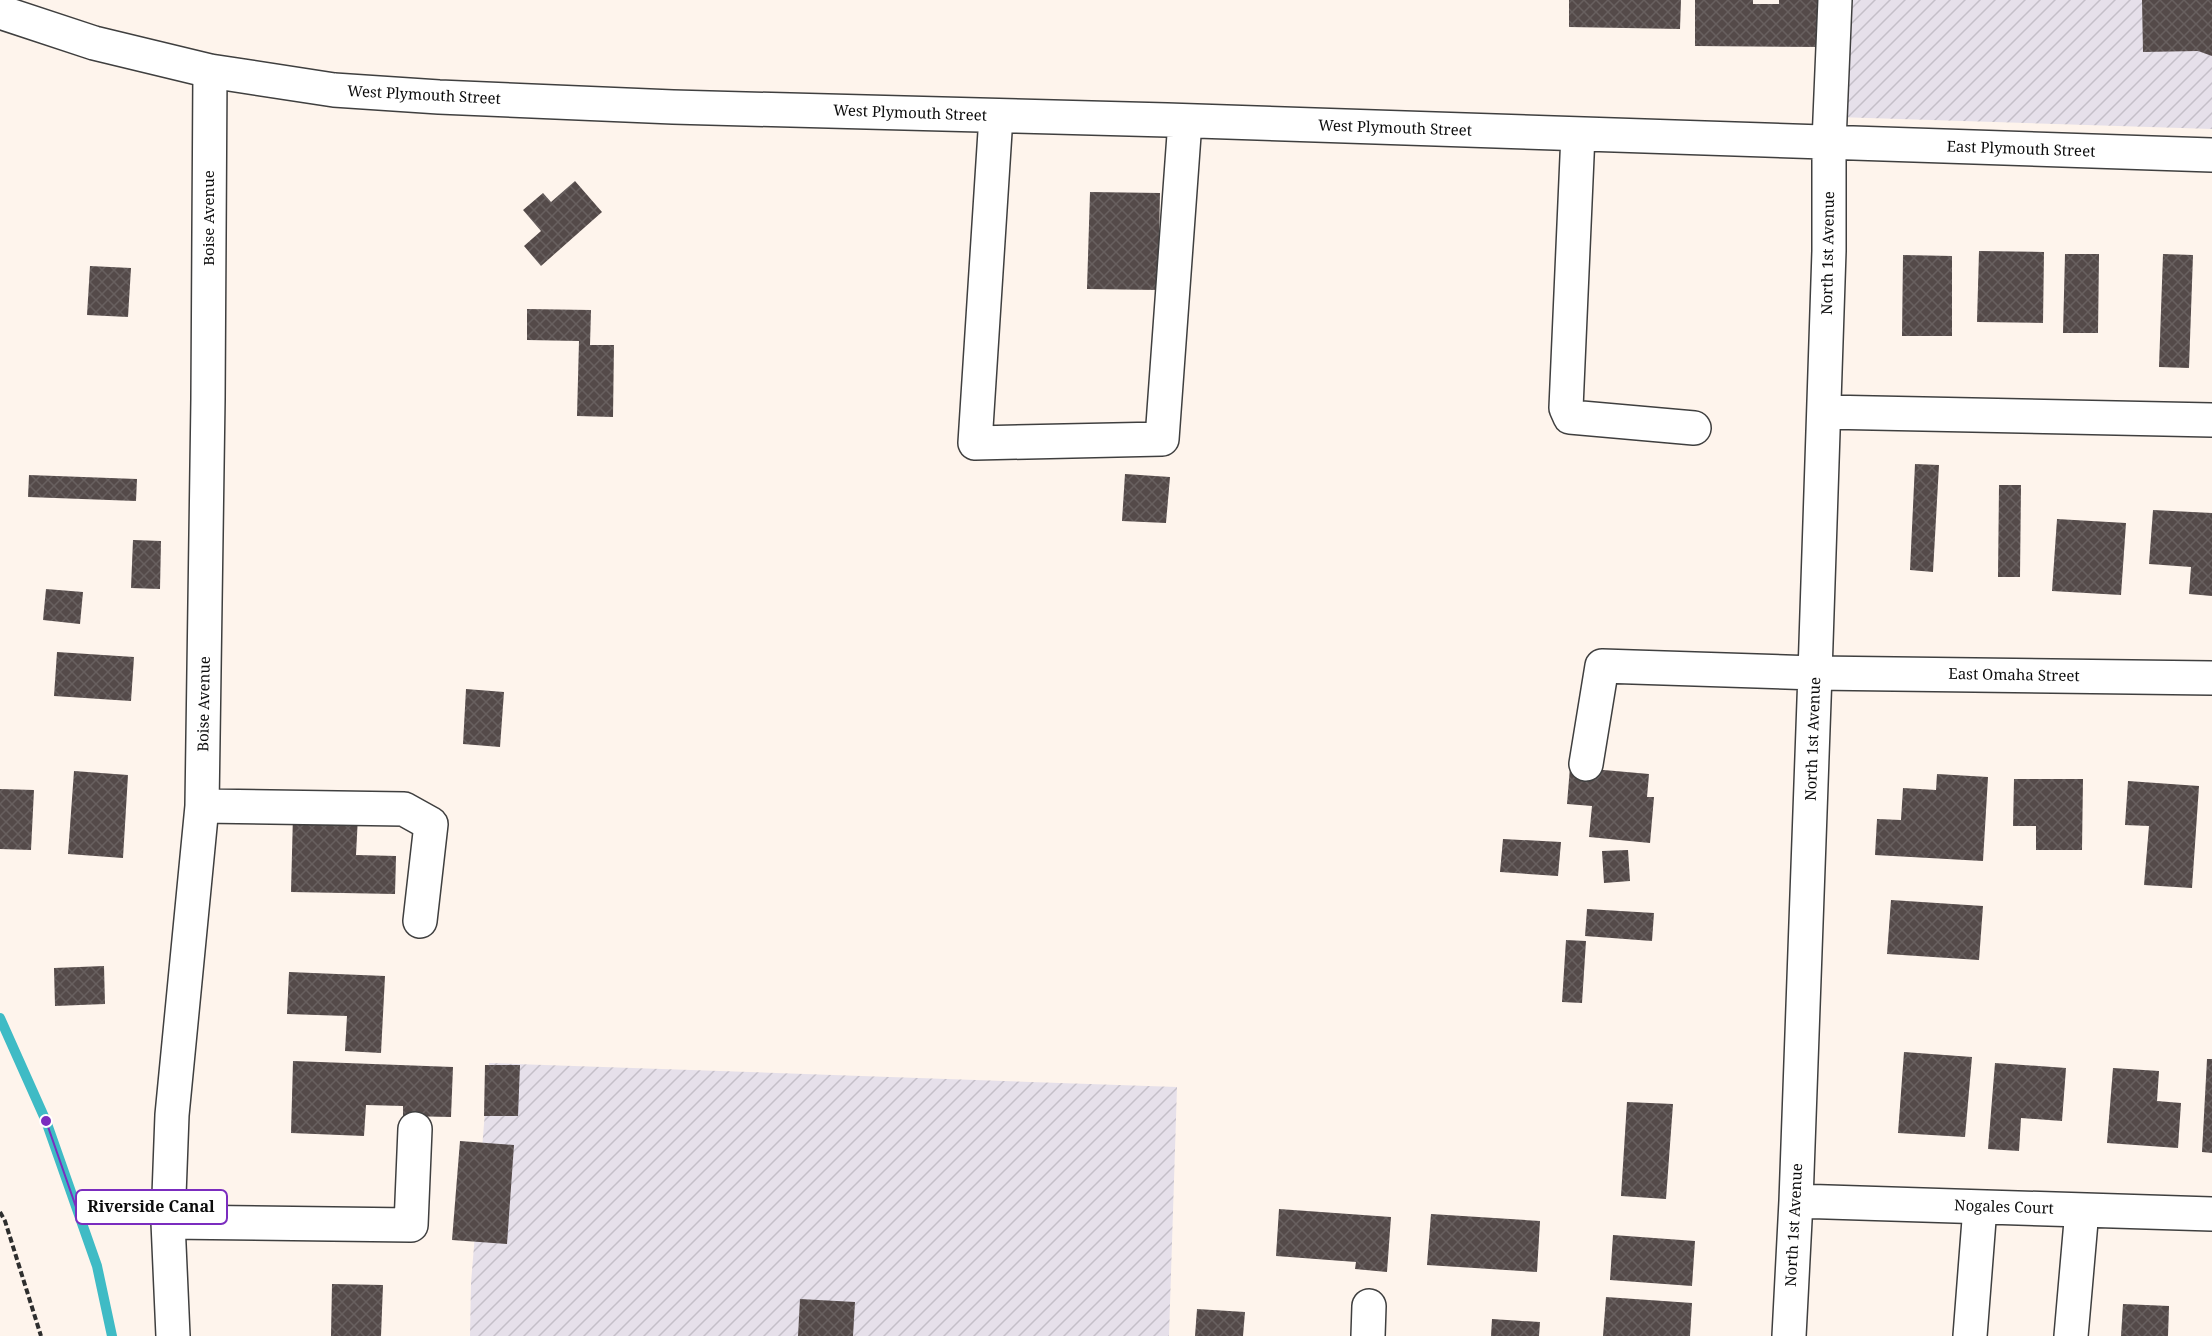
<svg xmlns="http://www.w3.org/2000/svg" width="2212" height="1336" viewBox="0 0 2212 1336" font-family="'Noto Serif',serif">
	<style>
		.industrial { fill: url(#industrial-furrows) }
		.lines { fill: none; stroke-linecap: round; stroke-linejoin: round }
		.stream { stroke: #3fbbc5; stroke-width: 10 }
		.building { fill: url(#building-cross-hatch) }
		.minor-casing { stroke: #3f3f3f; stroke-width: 36 }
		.path { stroke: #2e2e2e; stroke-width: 4; stroke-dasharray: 6 3; stroke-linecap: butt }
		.minor { stroke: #fff; stroke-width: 33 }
		.labels { text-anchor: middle; stroke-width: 6; stroke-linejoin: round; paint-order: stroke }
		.street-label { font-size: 15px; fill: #0c0c0c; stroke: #fff }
		.leader { fill: none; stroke: #7b2cbf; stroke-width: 2 }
		.callout-dot { fill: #7b2cbf; stroke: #fff; stroke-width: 2 }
		.callout { fill: #fff; stroke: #7b2cbf; stroke-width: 2 }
		.callout-label { font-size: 16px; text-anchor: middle; font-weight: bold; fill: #0c0c0c }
	</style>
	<defs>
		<pattern id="industrial-furrows" width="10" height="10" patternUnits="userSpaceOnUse" patternTransform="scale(1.5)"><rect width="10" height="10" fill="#e6e0ea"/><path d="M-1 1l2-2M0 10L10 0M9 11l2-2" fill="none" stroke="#c4bfc8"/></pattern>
		<pattern id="building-cross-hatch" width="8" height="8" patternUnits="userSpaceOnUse" patternTransform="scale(1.5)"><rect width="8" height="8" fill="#544a49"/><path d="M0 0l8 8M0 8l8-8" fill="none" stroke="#68605f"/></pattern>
	</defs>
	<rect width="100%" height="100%" fill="#fef4ec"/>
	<path class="industrial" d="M 1841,0 L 2212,0 L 2212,129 L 1837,117 Z
		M 489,1063 L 1177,1087 L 1169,1336 L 470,1336 L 471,1283 Z"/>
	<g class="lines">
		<path class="stream" d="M 0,1018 L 46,1121 L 97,1266 L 112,1336"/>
	</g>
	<path class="building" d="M 1569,0 L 1681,0 L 1680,29 L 1569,27 Z
		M 1695,0 L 1753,0 L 1753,4 L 1779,4 L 1779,0 L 1821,0 L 1821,47 L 1695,46 Z
		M 2142,0 L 2212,0 L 2212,56 L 2198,51 L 2143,52 Z
		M 575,181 L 602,212 L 541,266 L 524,246 L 541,231 L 523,210 L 543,193 L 551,202 Z
		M 1090,192 L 1160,193 L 1158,290 L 1087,289 Z
		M 1979,251 L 2044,252 L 2043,323 L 1977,322 Z
		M 2065,254 L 2099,254 L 2098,333 L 2063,333 Z
		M 2163,254 L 2193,255 L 2189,368 L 2159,367 Z
		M 1903,255 L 1952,256 L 1952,336 L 1902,336 Z
		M 90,266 L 131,268 L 128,317 L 87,315 Z
		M 527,309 L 591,310 L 590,345 L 614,345 L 613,417 L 577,416 L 579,341 L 527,340 Z
		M 1915,464 L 1939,465 L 1933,572 L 1910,570 Z
		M 1125,474 L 1170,477 L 1166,523 L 1122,521 Z
		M 29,475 L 137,479 L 136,501 L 28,497 Z
		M 1999,485 L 2021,485 L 2020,577 L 1998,577 Z
		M 2153,510 L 2212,513 L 2212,596 L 2189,594 L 2191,567 L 2149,564 Z
		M 2057,519 L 2126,523 L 2121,595 L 2052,591 Z
		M 133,540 L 161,541 L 160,589 L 131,588 Z
		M 46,589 L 83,592 L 80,624 L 43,620 Z
		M 57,652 L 134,657 L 131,701 L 54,696 Z
		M 466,689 L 504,692 L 500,747 L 463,744 Z
		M 1570,767 L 1649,774 L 1647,797 L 1654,797 L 1650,843 L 1589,837 L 1592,806 L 1567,804 Z
		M 74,771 L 128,775 L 123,858 L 68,854 Z
		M 1937,774 L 1988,777 L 1983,861 L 1875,855 L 1877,819 L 1901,820 L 1903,788 L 1936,790 Z
		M 2014,779 L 2083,779 L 2082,850 L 2036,850 L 2036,826 L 2013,826 Z
		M 2128,781 L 2199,786 L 2192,888 L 2144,885 L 2149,826 L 2125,825 Z
		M 0,789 L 34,790 L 31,850 L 0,849 Z
		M 293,814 L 358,816 L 356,855 L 396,856 L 395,894 L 291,892 Z
		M 1503,839 L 1561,842 L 1558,876 L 1500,872 Z
		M 1628,850 L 1630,881 L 1604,883 L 1602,851 Z
		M 1891,900 L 1983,906 L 1979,960 L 1887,954 Z
		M 1587,909 L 1654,913 L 1652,941 L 1585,936 Z
		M 1566,940 L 1586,941 L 1582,1003 L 1562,1002 Z
		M 104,966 L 105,1004 L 55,1006 L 54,968 Z
		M 289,972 L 385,976 L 381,1053 L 345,1051 L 347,1016 L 287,1014 Z
		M 1904,1052 L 1972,1057 L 1965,1137 L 1898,1133 Z
		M 2207,1059 L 2212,1059 L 2212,1153 L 2202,1152 Z
		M 293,1061 L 453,1067 L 451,1117 L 403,1116 L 403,1106 L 366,1105 L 364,1136 L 291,1133 Z
		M 1995,1063 L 2066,1068 L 2062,1121 L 2021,1118 L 2019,1151 L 1988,1149 Z
		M 485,1065 L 520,1065 L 518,1116 L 484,1116 Z
		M 2113,1068 L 2159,1071 L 2157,1101 L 2181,1103 L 2178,1148 L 2107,1143 Z
		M 1627,1102 L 1673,1104 L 1666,1199 L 1621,1196 Z
		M 460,1141 L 514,1145 L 507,1244 L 452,1240 Z
		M 1279,1209 L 1391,1217 L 1387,1272 L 1355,1269 L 1356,1262 L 1276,1256 Z
		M 1431,1214 L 1540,1221 L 1537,1272 L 1427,1265 Z
		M 1613,1235 L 1695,1241 L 1692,1286 L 1610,1280 Z
		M 332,1284 L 383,1285 L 381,1336 L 331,1336 Z
		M 1606,1297 L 1692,1303 L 1690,1336 L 1603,1336 Z
		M 800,1299 L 855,1302 L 853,1336 L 798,1336 Z
		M 2123,1304 L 2169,1306 L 2168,1336 L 2121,1336 Z
		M 1197,1309 L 1245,1312 L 1243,1336 L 1195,1336 Z
		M 1492,1319 L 1540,1322 L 1539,1336 L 1491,1336 Z"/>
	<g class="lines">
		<defs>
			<path id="minor" d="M 0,12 L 94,43 L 210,71 L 334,90 L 439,97 L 673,107 L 1167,120 L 2212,155
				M 996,116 L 975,443 L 1162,439 L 1185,121
				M 1578,134 L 1566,408 L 1570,417 L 1694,428
				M 1824,412 L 2212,420
				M 1586,764 L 1602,666 L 1815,673 L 2212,678
				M 202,806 L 404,809 L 431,824 L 420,921
				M 1796,1201 L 2212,1214
				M 168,1222 L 411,1225 L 415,1129
				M 173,1336 L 168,1222 L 172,1115 L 202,806 L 208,399 L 210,71
				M 1368,1336 L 1369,1306
				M 1789,1336 L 1796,1201 L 1815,673 L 1829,251 L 1829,142 L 1835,0
				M 1970,1336 L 1980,1207
				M 2071,1336 L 2082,1210"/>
		</defs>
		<use href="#minor" class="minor-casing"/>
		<path class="path" d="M 0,1212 L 5,1221 L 41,1336"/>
		<use href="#minor" class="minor"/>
	</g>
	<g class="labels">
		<g class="street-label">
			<text transform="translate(424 95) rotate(3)" y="5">West Plymouth Street</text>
			<text transform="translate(910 113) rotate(2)" y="5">West Plymouth Street</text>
			<text transform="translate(1395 128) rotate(2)" y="5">West Plymouth Street</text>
			<text transform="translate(2021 149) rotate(2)" y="5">East Plymouth Street</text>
			<text transform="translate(209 218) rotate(-90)" y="5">Boise Avenue</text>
			<text transform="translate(1828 253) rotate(-89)" y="5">North 1st Avenue</text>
			<text transform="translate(2014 675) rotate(1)" y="5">East Omaha Street</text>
			<text transform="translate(204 704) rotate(-89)" y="5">Boise Avenue</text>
			<text transform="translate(1813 739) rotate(-88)" y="5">North 1st Avenue</text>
			<text transform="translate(2004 1207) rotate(2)" y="5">Nogales Court</text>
			<text transform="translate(1794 1225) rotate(-87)" y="5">North 1st Avenue</text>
		</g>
	</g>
	<path class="leader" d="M46 1121L76 1207"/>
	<circle class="callout-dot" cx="46" cy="1121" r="6"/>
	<rect class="callout" x="76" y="1190" width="151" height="34" rx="6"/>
	<g class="callout-label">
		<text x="151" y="1212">Riverside Canal</text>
	</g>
</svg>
